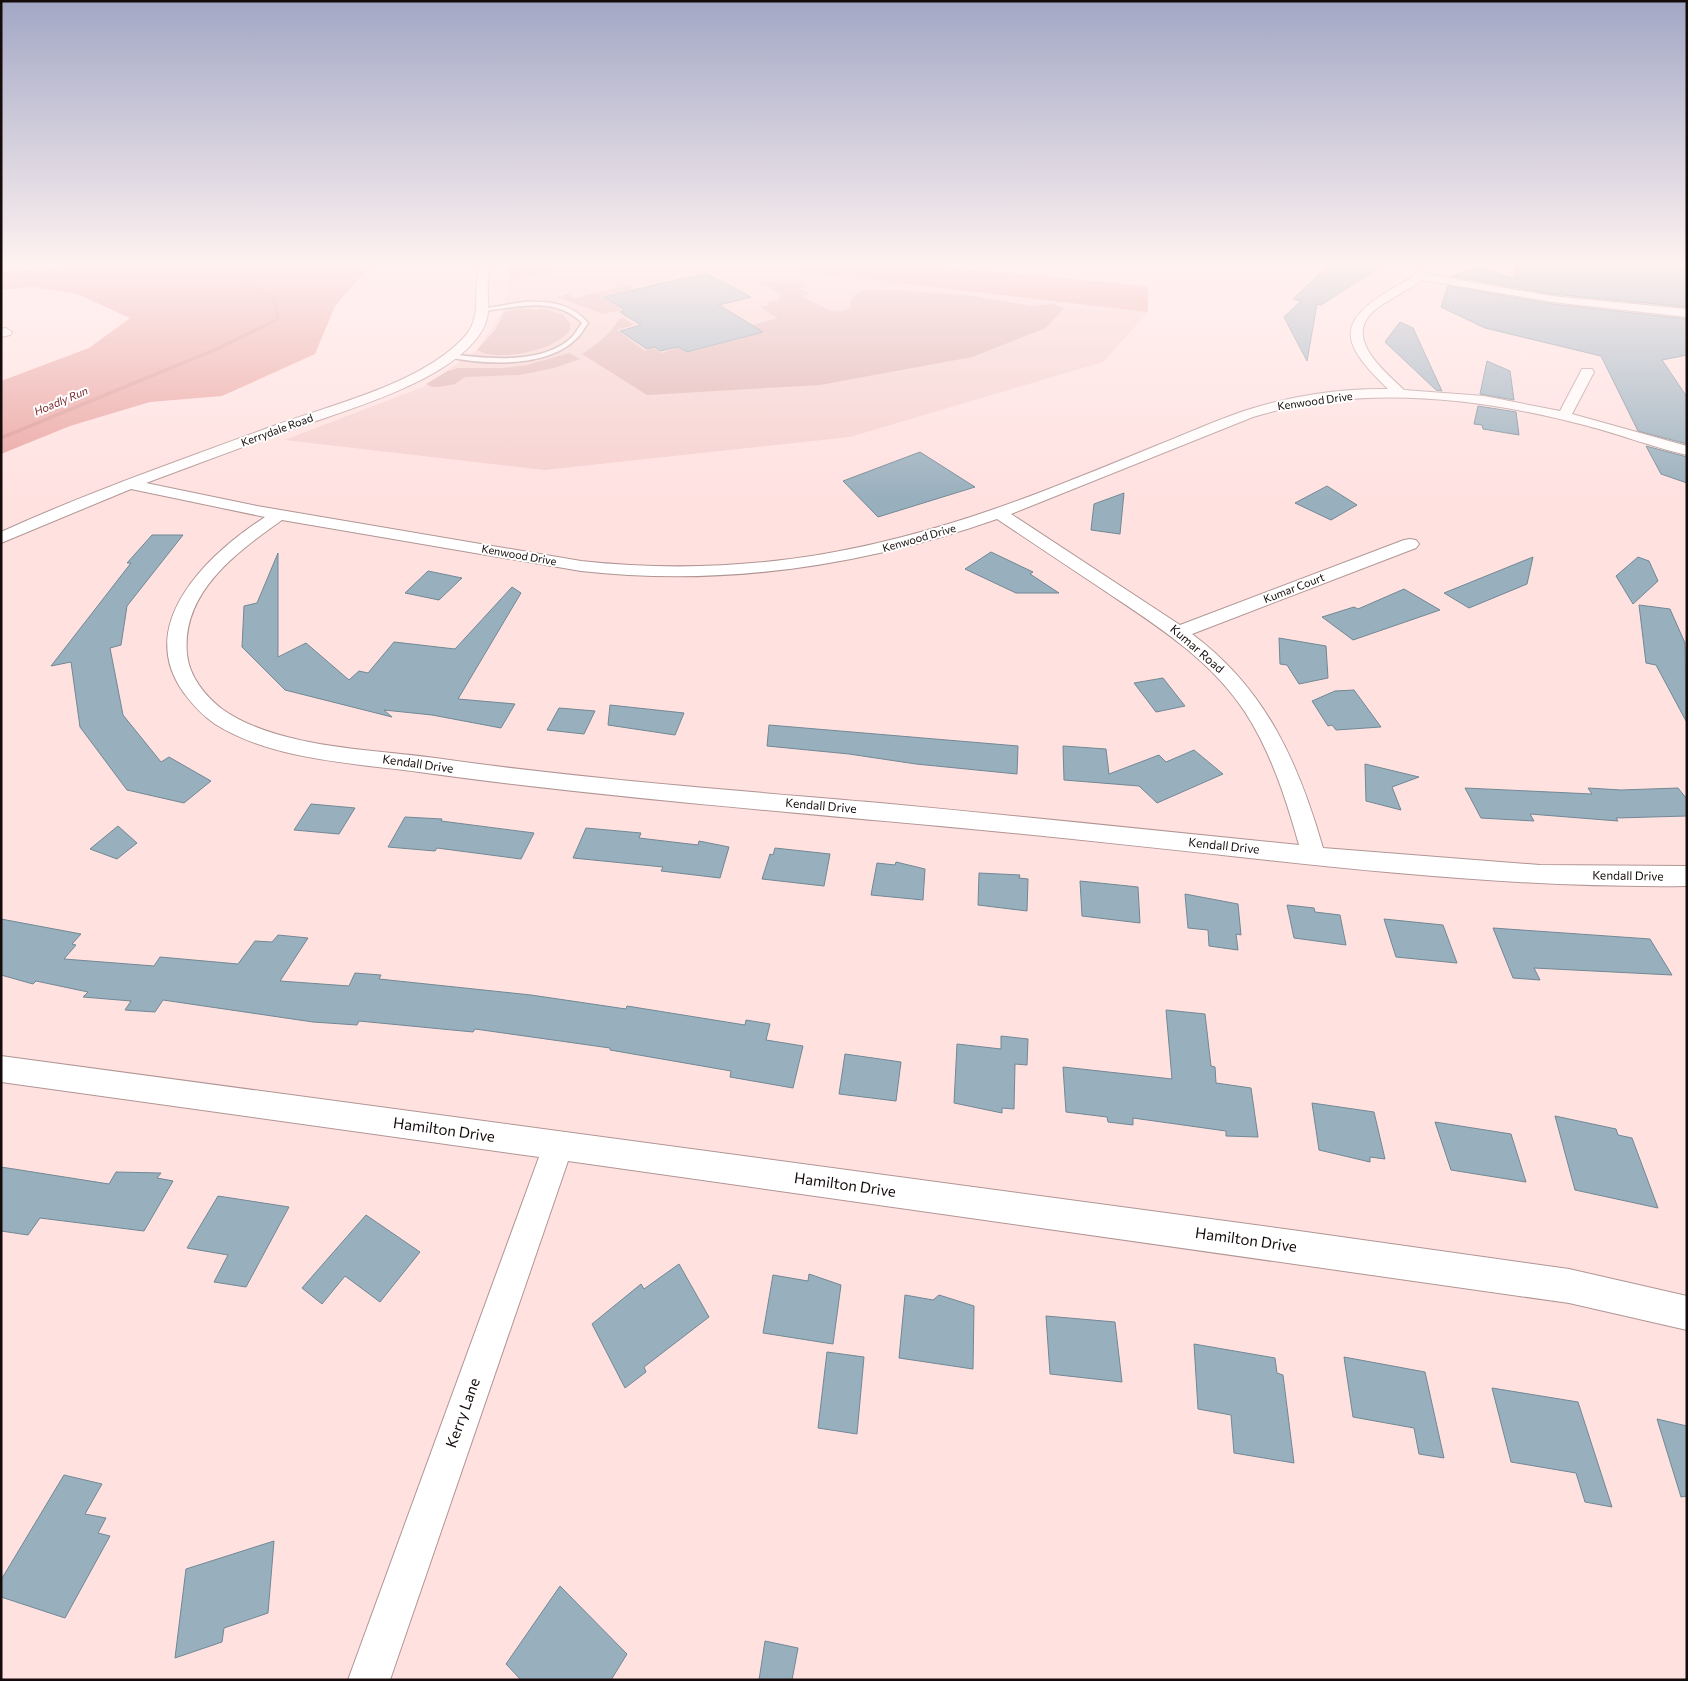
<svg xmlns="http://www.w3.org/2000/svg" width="1688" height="1681" viewBox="0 0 1688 1681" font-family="Commissioner,sans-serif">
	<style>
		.built { fill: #f5d0ce }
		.green { fill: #dcafad }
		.forest { fill: #e9a29f }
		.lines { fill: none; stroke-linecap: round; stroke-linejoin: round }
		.stream { fill: #da9491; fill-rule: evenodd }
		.building { fill: #98afbd; stroke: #718895 }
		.lane-casing { stroke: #b09594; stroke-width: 3 }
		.street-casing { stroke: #b09594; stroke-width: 2 }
		.lane { fill: #fff; fill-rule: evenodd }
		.street { fill: #fff; fill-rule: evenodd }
		.labels { text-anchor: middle; stroke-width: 4; stroke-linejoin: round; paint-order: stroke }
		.far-water-label { font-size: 11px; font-style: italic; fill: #79272a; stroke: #fff }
		.far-street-label { font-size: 11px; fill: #140b0a; stroke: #fff }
		.street-label { font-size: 12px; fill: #140b0a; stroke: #fff }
		.near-street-label { font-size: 15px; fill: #140b0a; stroke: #fff }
	</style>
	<rect width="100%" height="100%" fill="#ffe1e0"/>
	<path class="built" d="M 594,264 L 731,264 L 1148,312 L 1103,362 L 850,437 L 544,470 L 284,440 L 423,387 L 477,350 L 503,311 L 509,280 Z"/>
	<path class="green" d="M 758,281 L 805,284 L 799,289 L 810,293 L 803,297 C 807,300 813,302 818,304 C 832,312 833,314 851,308 L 850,303 L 852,297 L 862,290 L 899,290 L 974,296 L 1032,306 L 1053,304 L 1064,308 L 1046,328 L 972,357 L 820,385 L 647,395 L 582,354 C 597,344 610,335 619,319 L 624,318 L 633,325 L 617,330 L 645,351 L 654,348 L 661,353 L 678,348 L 687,353 L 745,337 L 734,330 L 778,318 L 760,307 L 770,305 L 767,302 L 778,300 L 781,294 Z
		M 629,285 L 634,289 L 602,296 L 622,310 L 603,314 L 560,298 L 556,298 L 568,294 L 575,298 Z
		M 519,308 L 538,310 L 540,308 L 562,314 L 570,323 L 570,330 C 557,350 498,363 477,350 L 495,330 L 504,312 Z
		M 569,353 L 580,359 L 554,368 L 520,375 L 465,377 L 455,384 L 439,387 L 432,387 L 426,384 L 448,371 L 458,368 L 503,368 L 527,365 Z"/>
	<path class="forest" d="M 99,264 L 372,264 L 335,306 L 315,354 L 222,396 L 150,402 L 70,426 L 1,454 L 1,381 L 89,348 L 130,318 L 77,294 L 33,287 L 1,290 L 1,272 Z
		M 510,264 L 594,264 L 509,280 Z
		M 731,264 L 910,264 L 1148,286 L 1148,312 Z"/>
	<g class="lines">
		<path class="stream" d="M 250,264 L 254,264 L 244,282 L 276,297 L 280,320 L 221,349 L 1,440 L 1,436 L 217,347 L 276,318 L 272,299 L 240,282 Z"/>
	</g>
	<path class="building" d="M 1330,264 L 1385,264 L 1321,305 L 1317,304 L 1307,361 L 1284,317 L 1301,301 L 1293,299 Z
		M 1515,264 L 1678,264 L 1687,272 L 1687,307 L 1552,294 L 1451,276 L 1478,267 L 1514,278 Z
		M 706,273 L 751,297 L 719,305 L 763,332 L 687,352 L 678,347 L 660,351 L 655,347 L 647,349 L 620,331 L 641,325 L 620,312 L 625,310 L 604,297 Z
		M 1448,286 L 1552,304 L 1687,319 L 1687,355 L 1662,360 L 1687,397 L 1687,444 L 1638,431 L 1601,356 L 1485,328 L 1441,307 Z
		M 1400,322 L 1413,328 L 1442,391 L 1436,390 L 1385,342 Z
		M 1487,361 L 1510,371 L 1514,400 L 1480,394 Z
		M 1478,406 L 1516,412 L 1519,435 L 1483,429 L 1482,425 L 1474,424 Z
		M 1646,446 L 1687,457 L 1687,483 L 1661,474 Z
		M 920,452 L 975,487 L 878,517 L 843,481 Z
		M 1327,486 L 1357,505 L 1331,520 L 1295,503 Z
		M 1124,493 L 1120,534 L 1091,530 L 1094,504 Z
		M 152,535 L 183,535 L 127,606 L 121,645 L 110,648 L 123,715 L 161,762 L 169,757 L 211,781 L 184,803 L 127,790 L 80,727 L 71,662 L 51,666 L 131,563 L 127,563 Z
		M 991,552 L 1033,572 L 1030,574 L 1059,593 L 1016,593 L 965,569 Z
		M 278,553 L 278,657 L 306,643 L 349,680 L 359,671 L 368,673 L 394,642 L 455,649 L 512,587 L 521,593 L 458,699 L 515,704 L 501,728 L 432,715 L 384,710 L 392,717 L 285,690 L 242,647 L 244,606 L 257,603 Z
		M 1533,557 L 1527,584 L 1469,608 L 1444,593 Z
		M 1638,557 L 1649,561 L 1658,581 L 1633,604 L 1616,576 Z
		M 428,571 L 462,578 L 439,600 L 405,593 Z
		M 1404,589 L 1440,610 L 1353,640 L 1322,617 L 1354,607 L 1358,609 Z
		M 1639,605 L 1670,609 L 1685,643 L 1686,721 L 1656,665 L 1646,663 Z
		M 1279,638 L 1326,646 L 1328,678 L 1299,684 L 1287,665 L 1280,664 Z
		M 1163,678 L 1185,706 L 1156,712 L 1134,683 Z
		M 1354,690 L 1381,727 L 1336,730 L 1332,725 L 1328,726 L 1312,701 L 1335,691 Z
		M 610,705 L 684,713 L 675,735 L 608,725 Z
		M 559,708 L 595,711 L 584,734 L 547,730 Z
		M 769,725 L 1018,746 L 1017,774 L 916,764 L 849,754 L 767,746 Z
		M 1063,746 L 1106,749 L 1109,774 L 1159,755 L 1166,762 L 1194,750 L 1223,774 L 1157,803 L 1139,786 L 1064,780 Z
		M 1365,764 L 1419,777 L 1392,787 L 1401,810 L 1366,801 Z
		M 1465,788 L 1592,794 L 1588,788 L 1621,790 L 1678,788 L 1687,799 L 1687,816 L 1616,818 L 1618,821 L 1530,814 L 1534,821 L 1481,818 Z
		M 311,804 L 355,808 L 339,834 L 294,830 Z
		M 405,817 L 442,819 L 441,821 L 534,833 L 521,859 L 437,848 L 435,851 L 388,847 Z
		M 118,826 L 137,843 L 117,859 L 90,849 Z
		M 586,828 L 641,833 L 639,838 L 698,845 L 699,841 L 729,847 L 720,878 L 661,871 L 663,867 L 573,858 Z
		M 775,848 L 830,854 L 824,886 L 762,879 L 770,854 L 773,855 Z
		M 896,862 L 925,869 L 923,900 L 871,895 L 877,863 L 895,865 Z
		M 979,873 L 1020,875 L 1019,878 L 1028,879 L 1027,911 L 978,905 Z
		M 1080,881 L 1138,887 L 1140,923 L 1082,916 Z
		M 1185,894 L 1238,904 L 1241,935 L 1236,934 L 1238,950 L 1209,946 L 1208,930 L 1188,928 Z
		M 1287,905 L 1314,908 L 1315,912 L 1340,915 L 1346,945 L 1294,938 Z
		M 1,919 L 81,934 L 72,944 L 76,945 L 64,959 L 154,966 L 160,957 L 238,964 L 255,941 L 272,942 L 278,935 L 308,938 L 280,981 L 349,986 L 355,973 L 381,975 L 379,979 L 531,995 L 626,1009 L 627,1006 L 745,1025 L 746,1020 L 770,1024 L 766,1040 L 803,1046 L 793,1088 L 730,1077 L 731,1071 L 610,1050 L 610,1048 L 475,1029 L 473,1032 L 359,1021 L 357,1025 L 313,1022 L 163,1000 L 155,1012 L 125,1010 L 131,1001 L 83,997 L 88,992 L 36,981 L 33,984 L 1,975 Z
		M 1384,919 L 1443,925 L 1457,963 L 1396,957 Z
		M 1493,928 L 1650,939 L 1672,975 L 1534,968 L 1540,980 L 1513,978 Z
		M 1166,1010 L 1205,1014 L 1211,1066 L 1215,1067 L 1216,1083 L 1251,1088 L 1258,1137 L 1226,1136 L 1226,1131 L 1133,1118 L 1133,1125 L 1108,1122 L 1107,1117 L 1066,1112 L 1063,1067 L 1172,1079 Z
		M 1001,1036 L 1028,1039 L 1027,1065 L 1015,1064 L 1014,1109 L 1002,1108 L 1002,1113 L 954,1103 L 957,1044 L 1001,1049 Z
		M 845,1054 L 901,1062 L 896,1101 L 839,1094 Z
		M 1312,1103 L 1374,1112 L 1385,1159 L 1370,1157 L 1370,1162 L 1319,1150 Z
		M 1555,1116 L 1616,1129 L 1618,1135 L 1632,1138 L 1658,1208 L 1575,1190 Z
		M 1435,1122 L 1511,1134 L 1526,1182 L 1451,1170 Z
		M 1,1167 L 109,1184 L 116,1172 L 161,1173 L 157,1178 L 173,1181 L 144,1231 L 40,1218 L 28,1235 L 1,1231 Z
		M 218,1196 L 289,1207 L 246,1287 L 214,1282 L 228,1255 L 187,1248 Z
		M 366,1215 L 420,1252 L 380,1302 L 345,1276 L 322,1304 L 302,1288 Z
		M 679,1264 L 709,1317 L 644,1367 L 646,1372 L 625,1388 L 592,1324 L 641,1284 L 644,1289 Z
		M 809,1274 L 841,1285 L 833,1344 L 763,1333 L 773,1275 L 808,1281 Z
		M 905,1295 L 933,1300 L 939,1295 L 974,1306 L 973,1369 L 899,1358 Z
		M 1046,1316 L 1115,1322 L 1122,1382 L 1050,1374 Z
		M 1194,1344 L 1275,1358 L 1277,1373 L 1283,1375 L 1294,1463 L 1234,1453 L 1231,1415 L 1198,1409 Z
		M 827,1352 L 864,1357 L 857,1434 L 818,1428 Z
		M 1344,1357 L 1425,1372 L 1444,1458 L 1419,1454 L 1414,1428 L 1353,1417 Z
		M 1492,1388 L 1578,1402 L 1612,1507 L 1585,1502 L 1576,1473 L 1511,1462 Z
		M 1657,1419 L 1687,1426 L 1687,1496 L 1681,1497 Z
		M 64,1475 L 102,1484 L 85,1514 L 106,1518 L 98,1533 L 110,1536 L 65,1618 L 1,1597 L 1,1580 Z
		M 274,1541 L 268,1613 L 224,1628 L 222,1642 L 175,1658 L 186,1569 Z
		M 560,1586 L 627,1654 L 611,1680 L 521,1680 L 506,1664 Z
		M 765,1641 L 798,1648 L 792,1680 L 759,1680 Z"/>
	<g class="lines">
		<defs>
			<path id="lane" d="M 524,302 C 549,301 571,303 588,323 C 584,328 581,335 576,339 C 547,368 485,365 448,357 L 447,356 L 450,354 C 487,359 545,365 573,336 C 576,332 579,327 582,323 C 556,296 518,307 484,311 L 481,309 Z"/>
			<path id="street" d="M 482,264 L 492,264 C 482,287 494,306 484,327 C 457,380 346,410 293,429 C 244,446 195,465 146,483 L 257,506 L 581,561 C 746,579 887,551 1041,492 C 1080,477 1119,461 1158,445 C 1186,434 1214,421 1244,411 C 1289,396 1341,388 1388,389 C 1342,344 1333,324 1393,288 C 1404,282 1417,276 1423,264 L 1433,264 L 1427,274 L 1552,296 L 1687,309 L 1687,317 L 1552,302 L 1422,280 C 1407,291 1390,298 1376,309 C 1341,337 1384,370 1404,390 L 1484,396 L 1560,411 L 1582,369 L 1592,369 L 1594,372 L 1572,414 L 1687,446 L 1687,455 C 1652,447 1619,434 1584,425 C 1477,397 1360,384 1253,417 L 1011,514 L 1180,625 L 1404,540 L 1410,539 L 1416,540 L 1419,544 L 1416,548 L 1192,634 C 1266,689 1298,762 1323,848 L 1540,865 L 1687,866 L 1687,886 C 1534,888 1383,873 1231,856 C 1112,843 992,830 873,820 C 721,806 569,793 419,772 C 353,763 272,760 215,724 C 202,715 193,705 184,693 C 133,623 210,553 265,517 L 131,489 L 1,543 L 1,532 C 91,491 184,459 276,425 C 334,404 424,383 466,335 C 484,314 470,287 482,264 ZM 997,519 C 1033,543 1069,567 1105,591 C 1156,625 1210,659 1245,712 C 1271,752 1286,799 1299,845 C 1159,831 1020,816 880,803 C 731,790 582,779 435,758 C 369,749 277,748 222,709 C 205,696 189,676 187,654 C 181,592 237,552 282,520 L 581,571 C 723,587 863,566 997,519 Z
				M 6,328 L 12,332 L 10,335 L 1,337 L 1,329 Z
				M 1,1056 L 1299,1231 L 1569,1269 L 1687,1296 L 1687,1330 L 1569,1303 L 568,1161 L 390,1680 L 348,1680 L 539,1157 L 1,1082 Z"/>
		</defs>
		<use href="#lane" class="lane-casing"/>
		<use href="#street" class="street-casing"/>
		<use href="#lane" class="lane"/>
		<use href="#street" class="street"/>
	</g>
	<linearGradient id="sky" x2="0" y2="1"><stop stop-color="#a2a7c5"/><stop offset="0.53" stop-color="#fff2f1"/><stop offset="1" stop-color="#fff2f1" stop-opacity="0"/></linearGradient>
	<rect width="1688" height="499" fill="url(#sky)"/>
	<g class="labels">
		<g class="far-water-label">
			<text transform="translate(61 401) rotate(-23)" y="4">Hoadly Run</text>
		</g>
		<g class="far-street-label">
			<text transform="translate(1315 401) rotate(-8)" y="4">Kenwood Drive</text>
			<text transform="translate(277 430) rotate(-20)" y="4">Kerrydale Road</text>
			<text transform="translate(919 538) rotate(-16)" y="4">Kenwood Drive</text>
			<text transform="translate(519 555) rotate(10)" y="4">Kenwood Drive</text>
			<text transform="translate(1294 588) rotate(-21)" y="4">Kumar Court</text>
		</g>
		<g class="street-label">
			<text transform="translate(1197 649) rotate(41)" y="4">Kumar Road</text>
			<text transform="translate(418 764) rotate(8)" y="4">Kendall Drive</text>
			<text transform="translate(821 806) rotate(5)" y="4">Kendall Drive</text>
			<text transform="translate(1224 846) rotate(6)" y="4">Kendall Drive</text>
			<text transform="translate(1628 876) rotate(1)" y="4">Kendall Drive</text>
		</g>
		<g class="near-street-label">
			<text transform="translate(444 1130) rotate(8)" y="5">Hamilton Drive</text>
			<text transform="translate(845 1185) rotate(8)" y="5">Hamilton Drive</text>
			<text transform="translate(1246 1240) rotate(8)" y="5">Hamilton Drive</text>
			<text transform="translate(463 1413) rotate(-70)" y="5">Kerry Lane</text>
		</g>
	</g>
	<rect width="1688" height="1681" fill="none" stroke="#140b0a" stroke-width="5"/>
</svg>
